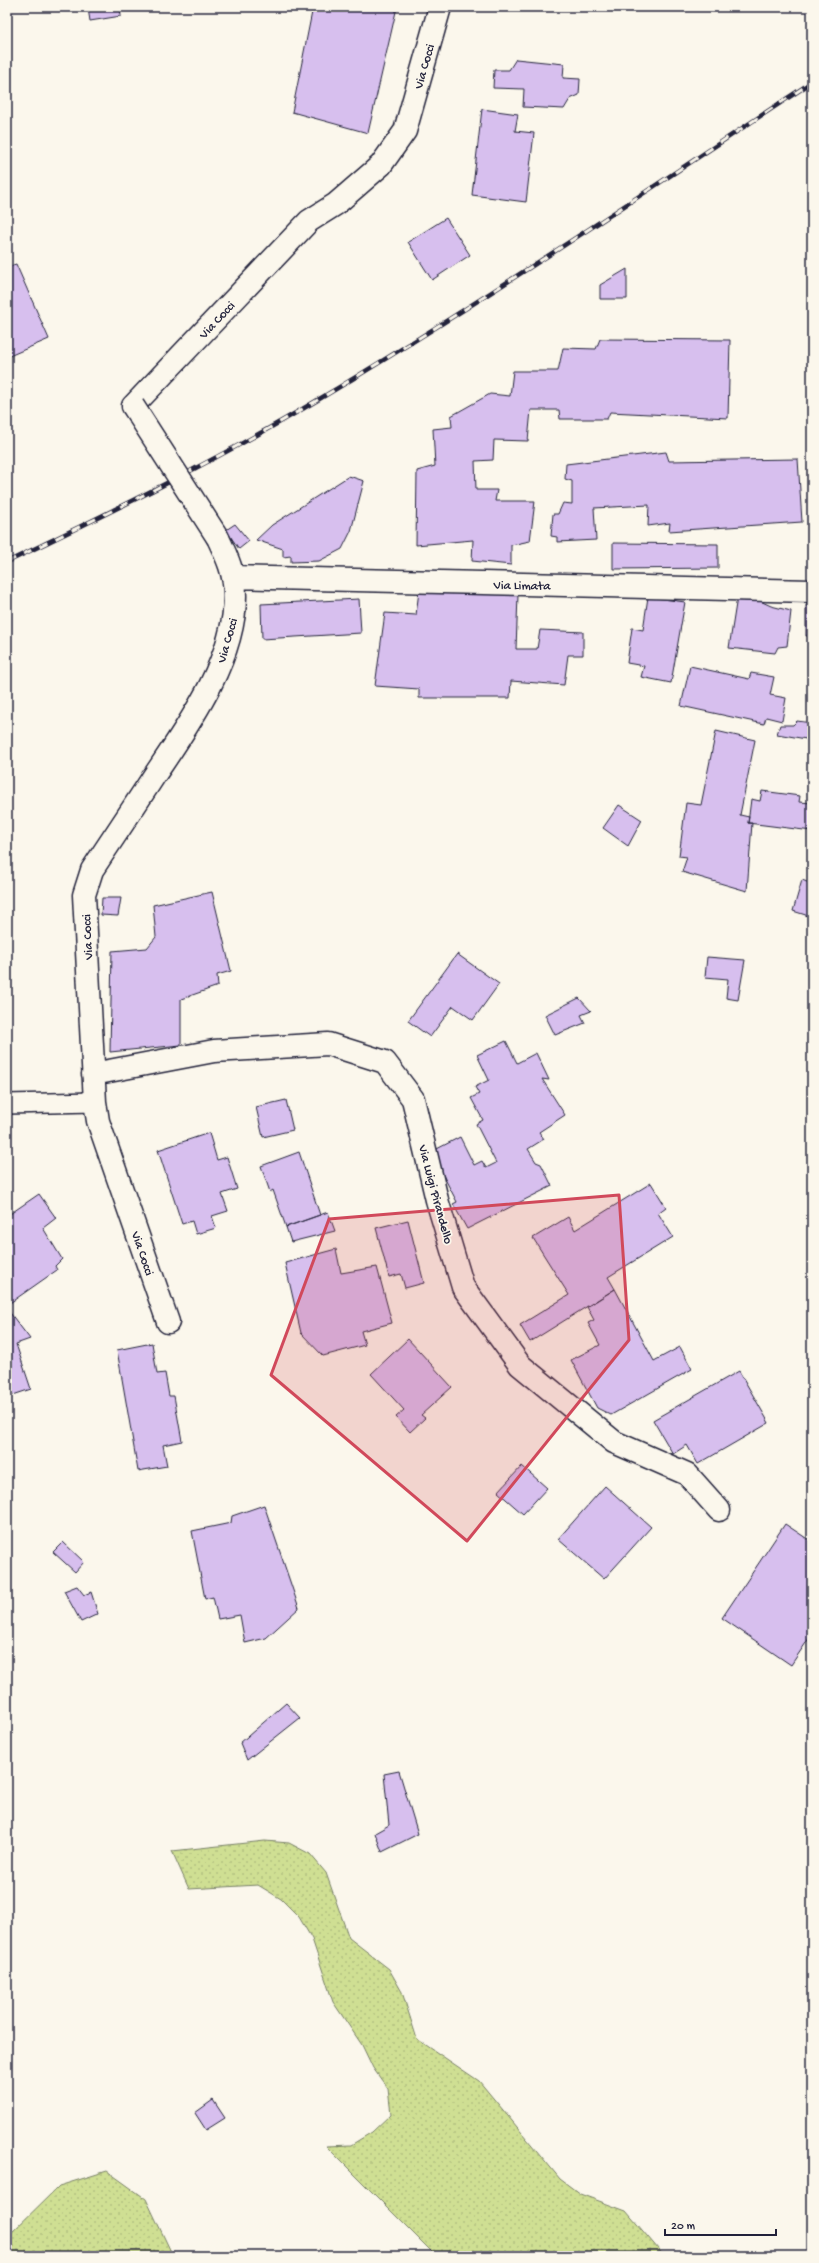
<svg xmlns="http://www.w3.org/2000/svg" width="819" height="2263" viewBox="0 0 819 2263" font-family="'Gochi Hand',sans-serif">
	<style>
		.grass { fill: url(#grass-dots); stroke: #788067 }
		.building { fill: #d7bfee; stroke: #22223b }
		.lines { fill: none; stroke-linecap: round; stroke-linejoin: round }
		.service-casing { stroke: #22223b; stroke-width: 22 }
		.minor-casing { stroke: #22223b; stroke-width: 25 }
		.service { stroke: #fbf7ec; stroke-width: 19 }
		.minor { stroke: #fbf7ec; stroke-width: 22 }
		.rail-casing { stroke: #22223b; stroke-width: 4.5 }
		.rail { stroke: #fbf7ec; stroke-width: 3; stroke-dasharray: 9; stroke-linecap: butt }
		.minor-bridge-casing { stroke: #22223b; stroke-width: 25; stroke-linecap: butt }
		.minor-bridge { stroke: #fbf7ec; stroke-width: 22 }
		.marked { fill: #d1495b; fill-opacity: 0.2; stroke: #d1495b; stroke-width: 3; stroke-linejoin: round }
		.labels { text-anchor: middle; stroke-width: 3.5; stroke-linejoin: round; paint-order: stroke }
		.street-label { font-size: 13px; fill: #22223b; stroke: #fbf7ec }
	</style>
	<defs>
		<pattern id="grass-dots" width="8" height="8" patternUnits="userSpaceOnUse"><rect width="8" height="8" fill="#cfdf93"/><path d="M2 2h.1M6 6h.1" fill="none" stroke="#b1bf80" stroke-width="1.8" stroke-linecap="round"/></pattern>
	</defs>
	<rect width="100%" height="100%" fill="#fbf7ec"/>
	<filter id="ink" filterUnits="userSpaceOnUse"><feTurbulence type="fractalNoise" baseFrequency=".025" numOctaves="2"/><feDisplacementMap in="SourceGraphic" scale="8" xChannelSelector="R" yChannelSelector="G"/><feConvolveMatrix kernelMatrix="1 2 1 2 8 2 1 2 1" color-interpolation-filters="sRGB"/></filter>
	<g filter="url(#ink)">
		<path class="grass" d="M 265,1841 L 289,1843 L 310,1854 L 326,1873 L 349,1938 L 389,1969 L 402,1992 L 417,2039 L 479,2081 L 560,2179 L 580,2194 L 626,2211 L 664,2256 L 436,2256 L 326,2146 L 351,2145 L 372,2132 L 391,2114 L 388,2089 L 373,2068 L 362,2045 L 333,2002 L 312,1939 L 299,1917 L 281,1899 L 258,1885 L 189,1889 L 172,1851 Z
			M 107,2171 L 146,2199 L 173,2256 L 7,2256 L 7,2237 L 59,2186 Z"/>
		<path class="building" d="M 62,7 L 120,7 L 121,16 L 90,21 L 88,8 L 62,11 Z
			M 313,7 L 397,7 L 368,133 L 292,112 Z
			M 516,59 L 564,64 L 563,78 L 580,79 L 579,95 L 570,99 L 564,109 L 523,107 L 524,89 L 493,88 L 494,70 L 509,70 Z
			M 482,109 L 518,114 L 515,131 L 534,133 L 526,202 L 472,195 Z
			M 446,218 L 470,255 L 432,280 L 408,242 Z
			M 16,264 L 49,339 L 7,357 L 7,267 Z
			M 627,269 L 627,299 L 600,299 L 600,285 Z
			M 600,339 L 730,340 L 728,418 L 610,412 L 607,419 L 560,419 L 559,410 L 531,410 L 528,441 L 494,440 L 493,460 L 475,461 L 476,490 L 497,490 L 495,501 L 535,501 L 530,541 L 511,545 L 511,565 L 472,561 L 473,540 L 416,545 L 417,471 L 435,466 L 433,429 L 452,427 L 451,416 L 490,394 L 510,396 L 513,371 L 558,371 L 563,348 L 596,349 Z
			M 666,452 L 669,461 L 798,459 L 802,522 L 669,531 L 670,523 L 648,526 L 649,505 L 594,508 L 596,540 L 557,542 L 557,537 L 551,536 L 553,514 L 558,514 L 563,503 L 572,504 L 572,481 L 565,479 L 566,464 Z
			M 349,476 L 364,481 L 351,531 L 342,549 L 319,561 L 291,562 L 291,556 L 283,557 L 283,549 L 256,540 L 272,525 Z
			M 235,524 L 249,541 L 239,549 L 226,530 Z
			M 613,543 L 718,544 L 718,568 L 613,569 Z
			M 419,591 L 518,595 L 516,649 L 537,649 L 540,630 L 583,632 L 583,655 L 568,655 L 564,685 L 511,681 L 510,698 L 419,698 L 419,689 L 375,686 L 385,613 L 416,615 Z
			M 738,591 L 771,606 L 791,611 L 787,646 L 778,647 L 775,653 L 729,648 Z
			M 648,597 L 685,602 L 671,683 L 641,677 L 644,666 L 627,663 L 632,628 L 643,630 Z
			M 359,599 L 361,633 L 262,639 L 261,604 Z
			M 806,605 L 812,605 L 812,635 L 806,636 Z
			M 690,666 L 749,679 L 751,673 L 774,677 L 770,695 L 786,698 L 782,721 L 766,717 L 764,724 L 681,706 Z
			M 797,721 L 812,723 L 812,740 L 777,734 L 780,725 L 793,725 Z
			M 716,731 L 755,740 L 740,815 L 749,817 L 748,823 L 752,823 L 747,891 L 682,872 L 687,857 L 679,856 L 686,803 L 701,805 Z
			M 762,791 L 800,796 L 799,802 L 812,803 L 812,831 L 748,823 L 751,799 L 760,801 Z
			M 619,805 L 642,820 L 628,846 L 603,828 Z
			M 802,880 L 812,884 L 812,917 L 793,911 Z
			M 212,892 L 231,971 L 217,975 L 218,986 L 181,999 L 181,1045 L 110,1052 L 112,951 L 147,948 L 156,937 L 153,905 Z
			M 102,898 L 121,898 L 118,916 L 101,915 Z
			M 457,954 L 499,984 L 473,1020 L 453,1006 L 430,1037 L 408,1021 Z
			M 707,957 L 745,960 L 738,1000 L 726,998 L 728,979 L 705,977 Z
			M 579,998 L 591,1011 L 581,1015 L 585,1023 L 555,1035 L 545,1015 Z
			M 506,1041 L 517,1063 L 536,1053 L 549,1080 L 542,1079 L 565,1115 L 539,1132 L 544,1139 L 528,1149 L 536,1162 L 541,1164 L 552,1186 L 467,1229 L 453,1204 L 457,1202 L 431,1152 L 460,1137 L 474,1165 L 482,1161 L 486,1168 L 496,1163 L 476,1124 L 483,1120 L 471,1098 L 479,1094 L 475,1087 L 489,1080 L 477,1055 Z
			M 286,1100 L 293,1130 L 263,1137 L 256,1107 Z
			M 209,1133 L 217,1160 L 227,1157 L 237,1189 L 222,1194 L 228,1211 L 212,1216 L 216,1228 L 196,1234 L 192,1221 L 182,1224 L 158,1150 Z
			M 299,1152 L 320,1215 L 286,1227 L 273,1190 L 270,1192 L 261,1166 Z
			M 651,1183 L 666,1207 L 658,1213 L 673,1237 L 608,1277 L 615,1289 L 530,1342 L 520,1325 L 569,1295 L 533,1238 L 568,1217 L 575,1230 Z
			M 39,1194 L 56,1218 L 43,1228 L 62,1259 L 55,1266 L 57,1270 L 7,1305 L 7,1216 Z
			M 328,1212 L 335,1231 L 291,1242 L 286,1227 Z
			M 408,1220 L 424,1283 L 405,1288 L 401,1274 L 389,1277 L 376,1228 Z
			M 336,1249 L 341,1273 L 377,1267 L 392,1323 L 361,1331 L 365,1345 L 323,1356 L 301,1333 L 285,1263 Z
			M 615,1289 L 654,1361 L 680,1347 L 692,1369 L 611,1415 L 597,1408 L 571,1360 L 600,1345 L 588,1323 L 594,1320 L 587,1307 Z
			M 7,1309 L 30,1339 L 16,1344 L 31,1389 L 7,1397 Z
			M 408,1339 L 452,1387 L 421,1415 L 425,1418 L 410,1432 L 396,1417 L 404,1410 L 371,1374 Z
			M 152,1343 L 157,1374 L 165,1373 L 169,1396 L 174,1396 L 182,1441 L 163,1445 L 167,1466 L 138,1471 L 117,1350 Z
			M 739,1371 L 769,1423 L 698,1464 L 687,1445 L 673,1454 L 653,1420 Z
			M 522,1466 L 547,1488 L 523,1514 L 498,1492 Z
			M 605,1486 L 651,1527 L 604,1579 L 558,1539 Z
			M 264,1505 L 299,1608 L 266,1638 L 245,1643 L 240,1615 L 218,1619 L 213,1597 L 205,1599 L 192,1531 L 231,1523 L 232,1516 Z
			M 785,1524 L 812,1542 L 812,1634 L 791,1665 L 722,1618 Z
			M 63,1542 L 84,1562 L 75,1572 L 53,1552 Z
			M 77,1586 L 84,1595 L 91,1592 L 98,1614 L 81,1622 L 64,1591 Z
			M 286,1703 L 300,1718 L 247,1760 L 240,1743 Z
			M 399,1771 L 418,1834 L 382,1852 L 375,1833 L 389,1825 L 384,1774 Z
			M 213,2100 L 225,2118 L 206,2130 L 195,2113 Z"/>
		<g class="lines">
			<defs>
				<path id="service" d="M 7,1104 L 95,1102"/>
				<path id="minor" d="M 133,406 L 309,221 L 336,204 L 381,165 L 405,131 L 440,7
					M 233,577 L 812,591
					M 93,1074 L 214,1051 L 328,1044 L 385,1062 L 413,1099 L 437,1200 L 463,1287 L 520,1365 L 614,1442 L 687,1474 L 719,1510
					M 168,1322 L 98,1121 L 95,1102 L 84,895 L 92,870 C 113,838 134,807 154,776 C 189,724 235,660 235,596 C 235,574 227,557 218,538"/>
			</defs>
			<use href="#service" class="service-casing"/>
			<use href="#minor" class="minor-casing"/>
			<use href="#service" class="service"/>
			<use href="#minor" class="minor"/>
			<defs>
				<path id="rail" d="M 7,562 C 111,512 217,460 316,401 C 485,300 648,190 812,82"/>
			</defs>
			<use href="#rail" class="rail-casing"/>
			<use href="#rail" class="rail"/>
			<defs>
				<path id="minor-bridge" d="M 133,406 L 218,538"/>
			</defs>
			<use href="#minor-bridge" class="minor-bridge-casing"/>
			<use href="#minor-bridge" class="minor-bridge"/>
		</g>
	</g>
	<path class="marked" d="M 619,1195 L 629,1340 L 467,1541 L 271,1375 L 329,1219 Z"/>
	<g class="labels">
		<g class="street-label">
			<text transform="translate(423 66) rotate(-74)" y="5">Via Cocci</text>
			<text transform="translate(216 319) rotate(-47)" y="5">Via Cocci</text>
			<text transform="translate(522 584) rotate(1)" y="5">Via Limata</text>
			<text transform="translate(226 640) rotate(-74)" y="5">Via Cocci</text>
			<text transform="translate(86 937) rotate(-93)" y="5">Via Cocci</text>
			<text transform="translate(437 1194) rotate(75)" y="5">Via Luigi Pirandello</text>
			<text transform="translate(144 1253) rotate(71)" y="5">Via Cocci</text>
		</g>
	</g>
	<rect width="819" height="2263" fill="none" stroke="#fbf7ec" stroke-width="24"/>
	<rect x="12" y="12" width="795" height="2239" fill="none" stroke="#22223b" stroke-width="1.5" filter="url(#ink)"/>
	<path d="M665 2229v6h111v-6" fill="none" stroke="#22223b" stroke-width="2"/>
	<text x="671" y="2229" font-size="12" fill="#22223b" stroke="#fbf7ec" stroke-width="3" paint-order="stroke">20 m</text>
</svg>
